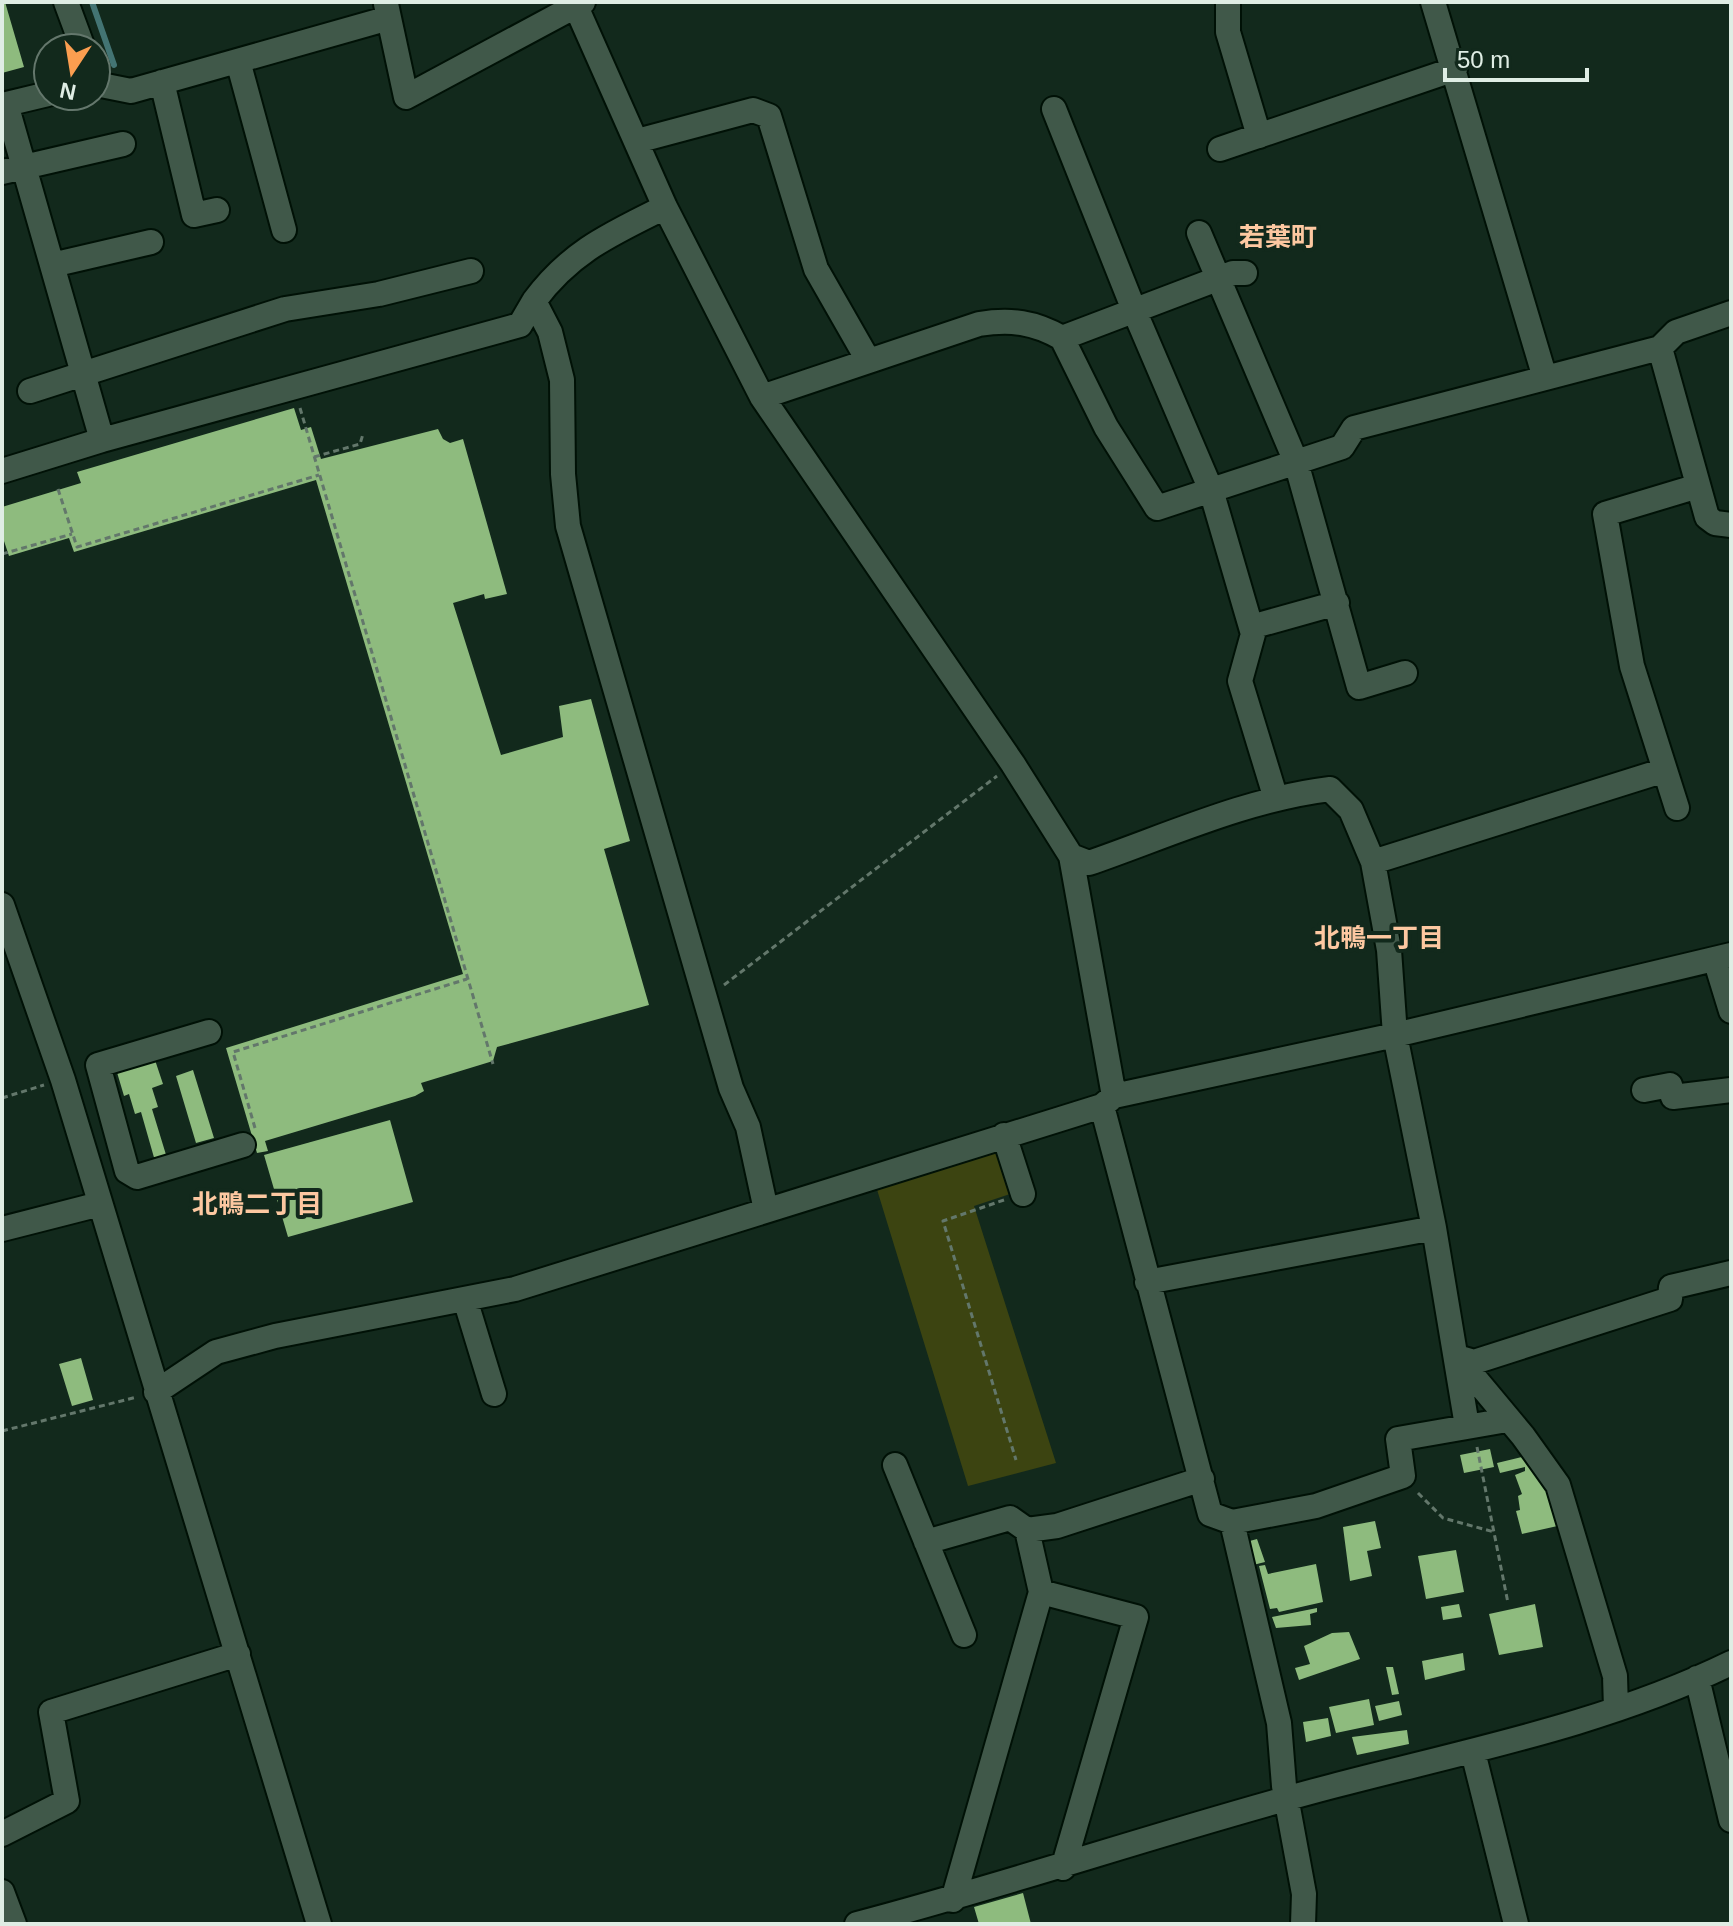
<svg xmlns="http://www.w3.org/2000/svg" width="1733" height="1926" viewBox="0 0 1733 1926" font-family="Arial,'Noto Sans JP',sans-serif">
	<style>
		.green { fill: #3c4411 }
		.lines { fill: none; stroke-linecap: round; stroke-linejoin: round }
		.stream { stroke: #437473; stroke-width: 6 }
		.building { fill: #8ebb7e }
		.minor-casing { stroke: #001106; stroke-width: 28 }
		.path { stroke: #63776b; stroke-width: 3; stroke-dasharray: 6 4; stroke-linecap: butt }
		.minor { stroke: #405849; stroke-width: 24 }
		.labels { text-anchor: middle; stroke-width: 8; stroke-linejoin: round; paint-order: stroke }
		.neighbourhood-label { font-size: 26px; font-weight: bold; fill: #fdc8a1; stroke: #12291c }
	</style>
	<rect width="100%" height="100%" fill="#12291c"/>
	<path class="green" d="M 998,1146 L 1010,1194 L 974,1206 L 1056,1463 L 968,1486 L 875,1183 Z"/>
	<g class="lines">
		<path class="stream" d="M 92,2 L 114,65"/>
	</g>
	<path class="building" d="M 2,2 L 5,2 L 24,67 L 2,73 Z
		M 294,408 L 301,430 L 311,427 L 321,459 L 438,429 L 443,439 L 450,443 L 463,439 L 507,594 L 485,599 L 484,594 L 453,603 L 501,755 L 563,737 L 559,706 L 591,699 L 630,841 L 604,849 L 649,1005 L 497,1047 L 493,1061 L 421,1083 L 424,1091 L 415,1096 L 265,1141 L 268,1151 L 257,1153 L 226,1048 L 463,974 L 316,480 L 74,552 L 69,538 L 9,556 L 2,535 L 2,507 L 81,483 L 77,472 Z
		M 154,1057 L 163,1084 L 152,1088 L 158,1107 L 152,1109 L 167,1158 L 155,1161 L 141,1112 L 135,1114 L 129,1094 L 124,1096 L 116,1069 Z
		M 193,1070 L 214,1138 L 196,1143 L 176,1076 Z
		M 390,1120 L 413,1202 L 288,1237 L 264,1155 Z
		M 81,1358 L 93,1400 L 72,1406 L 59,1364 Z
		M 1490,1449 L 1494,1467 L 1464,1473 L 1460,1455 Z
		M 1530,1455 L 1542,1467 L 1562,1525 L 1522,1534 L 1516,1511 L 1520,1510 L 1518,1496 L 1522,1494 L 1515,1475 L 1525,1471 L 1525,1467 L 1500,1473 L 1497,1463 Z
		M 1375,1521 L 1381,1548 L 1367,1551 L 1372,1576 L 1350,1581 L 1343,1527 Z
		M 1257,1539 L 1265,1562 L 1253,1565 L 1246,1542 Z
		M 1456,1550 L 1464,1592 L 1426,1599 L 1418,1556 Z
		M 1316,1564 L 1323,1602 L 1279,1612 L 1277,1608 L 1270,1609 L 1259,1566 L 1265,1565 L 1268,1574 Z
		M 1459,1604 L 1462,1617 L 1443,1620 L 1441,1607 Z
		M 1535,1604 L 1543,1647 L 1499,1655 L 1489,1614 Z
		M 1317,1608 L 1317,1612 L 1310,1614 L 1311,1625 L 1276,1628 L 1272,1617 Z
		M 1349,1632 L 1360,1659 L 1299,1680 L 1295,1668 L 1310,1664 L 1304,1646 L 1332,1633 Z
		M 1463,1653 L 1465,1670 L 1425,1680 L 1422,1661 Z
		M 1386,1667 L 1393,1667 L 1399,1694 L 1392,1695 Z
		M 1369,1699 L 1374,1725 L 1336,1733 L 1329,1707 Z
		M 1399,1701 L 1402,1715 L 1379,1721 L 1375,1706 Z
		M 1328,1718 L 1331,1736 L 1306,1742 L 1303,1722 Z
		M 1407,1730 L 1409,1744 L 1357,1755 L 1352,1737 Z
		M 1023,1893 L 1031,1924 L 979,1924 L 974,1907 Z"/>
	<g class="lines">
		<defs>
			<path id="minor" d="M 66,2 L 83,48
				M 574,2 L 665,207 L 762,397 L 1013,764 L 1071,856 L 1114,1096
				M 1228,2 L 1228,32 L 1259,136
				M 1433,2 L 1545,378
				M 386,4 L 406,97 L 583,2
				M 238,61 L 284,230
				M 162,82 L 194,215 L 217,210
				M 96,84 L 131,91 L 389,18
				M 6,104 L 102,440
				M 2,105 L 48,94
				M 1054,109 L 1134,310 L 1211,490 L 1253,634 L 1240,681 L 1276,799
				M 637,141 L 753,110 L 769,116 L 816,269 L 868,360
				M 1220,149 L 1455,69
				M 2,172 L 123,144
				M 665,207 C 611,234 571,251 534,301 L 550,332 L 562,380 L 563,474 L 568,526 L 731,1088 L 748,1127 L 766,1210
				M 1199,233 L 1296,462 L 1359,687 L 1405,673
				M 52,265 L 151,242
				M 1062,338 L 1106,427 L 1157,508 L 1342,447 L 1354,428 L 1660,348 L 1676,332 L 1731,313
				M 1660,348 L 1707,517 L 1715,523 L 1731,525
				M 30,391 L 285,309 L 379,294 L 471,271
				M 762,397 L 979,324 C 1011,319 1034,322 1062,338 L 1233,273 L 1245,273
				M 2,471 L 102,440 L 520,325 L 534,301
				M 1251,627 L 1337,603
				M 1677,808 L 1632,666 L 1605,514 L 1698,486
				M 1071,856 L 1089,863 C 1167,836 1247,799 1330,789 L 1351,810 L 1373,862 L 1389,950 L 1395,1035 L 1434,1228 L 1467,1426
				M 1373,862 L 1665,770
				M 2,905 L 63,1080 L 319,1924
				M 1715,959 L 1731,1011
				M 209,1032 L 98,1065 L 127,1171 L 137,1177 L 243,1145
				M 1644,1090 L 1670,1085 L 1673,1097 L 1731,1090
				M 1102,1106 L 1210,1514 L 1232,1522 L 1316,1506 L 1403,1476 L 1398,1439 L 1507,1420
				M 1004,1135 L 1023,1194
				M 2,1229 L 100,1204
				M 1147,1282 L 1434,1228
				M 465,1299 L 494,1394
				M 1457,1357 L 1474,1362 L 1670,1299 L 1671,1287 L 1731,1273
				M 1458,1358 L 1523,1436 L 1558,1485 L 1615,1676 L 1616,1709
				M 156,1392 L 216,1352 L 275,1336 L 515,1289 L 1102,1106 L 1114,1096 L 1395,1035 L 1731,955
				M 895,1465 L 964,1635
				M 1232,1522 L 1279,1723 L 1284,1786 L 1304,1894 L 1303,1924
				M 926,1542 L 1010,1518 L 1027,1530 L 1057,1526 L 1202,1479
				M 1041,1592 L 1136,1617 L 1063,1868
				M 1697,1678 L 1731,1820
				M 1473,1752 L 1516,1924
				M 2,1834 L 67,1801 L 51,1712 L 238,1654
				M 2,1892 L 14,1924
				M 953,1900 L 1041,1592 L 1027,1530
				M 857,1924 C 1017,1882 1173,1828 1333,1786 C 1466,1751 1606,1724 1731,1663"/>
		</defs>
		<use href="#minor" class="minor-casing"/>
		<path class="path" d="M 300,408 L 493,1064
			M 314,457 L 360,444 L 363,434
			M 58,489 L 77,547 L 319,475
			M 2,554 L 72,534
			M 724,985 L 997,776
			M 2,1098 L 44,1085
			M 255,1128 L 233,1052 L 467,979
			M 1004,1200 L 943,1221 L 1016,1460
			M 2,1431 L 137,1397
			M 1477,1447 L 1508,1603
			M 1418,1493 L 1443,1518 L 1494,1532"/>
		<use href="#minor" class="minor"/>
	</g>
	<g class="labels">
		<g class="neighbourhood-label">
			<text x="1278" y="246">若葉町</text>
			<text x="1379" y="947">北鴨一丁目</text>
			<text x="257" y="1213">北鴨二丁目</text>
		</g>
	</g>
	<rect width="1733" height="1926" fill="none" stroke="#dfede4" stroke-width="8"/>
	<g transform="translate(72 72) rotate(192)"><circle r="38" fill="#12291c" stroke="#64776c" stroke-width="2"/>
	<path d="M0-6L14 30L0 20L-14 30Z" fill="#fb9e50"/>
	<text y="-12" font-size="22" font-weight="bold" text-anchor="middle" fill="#dfede4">N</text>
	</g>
	<path d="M1445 68v12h142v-12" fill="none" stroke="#dfede4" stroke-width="4"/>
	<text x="1457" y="68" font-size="24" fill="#dfede4" stroke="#12291c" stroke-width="6" paint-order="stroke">50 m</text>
</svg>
